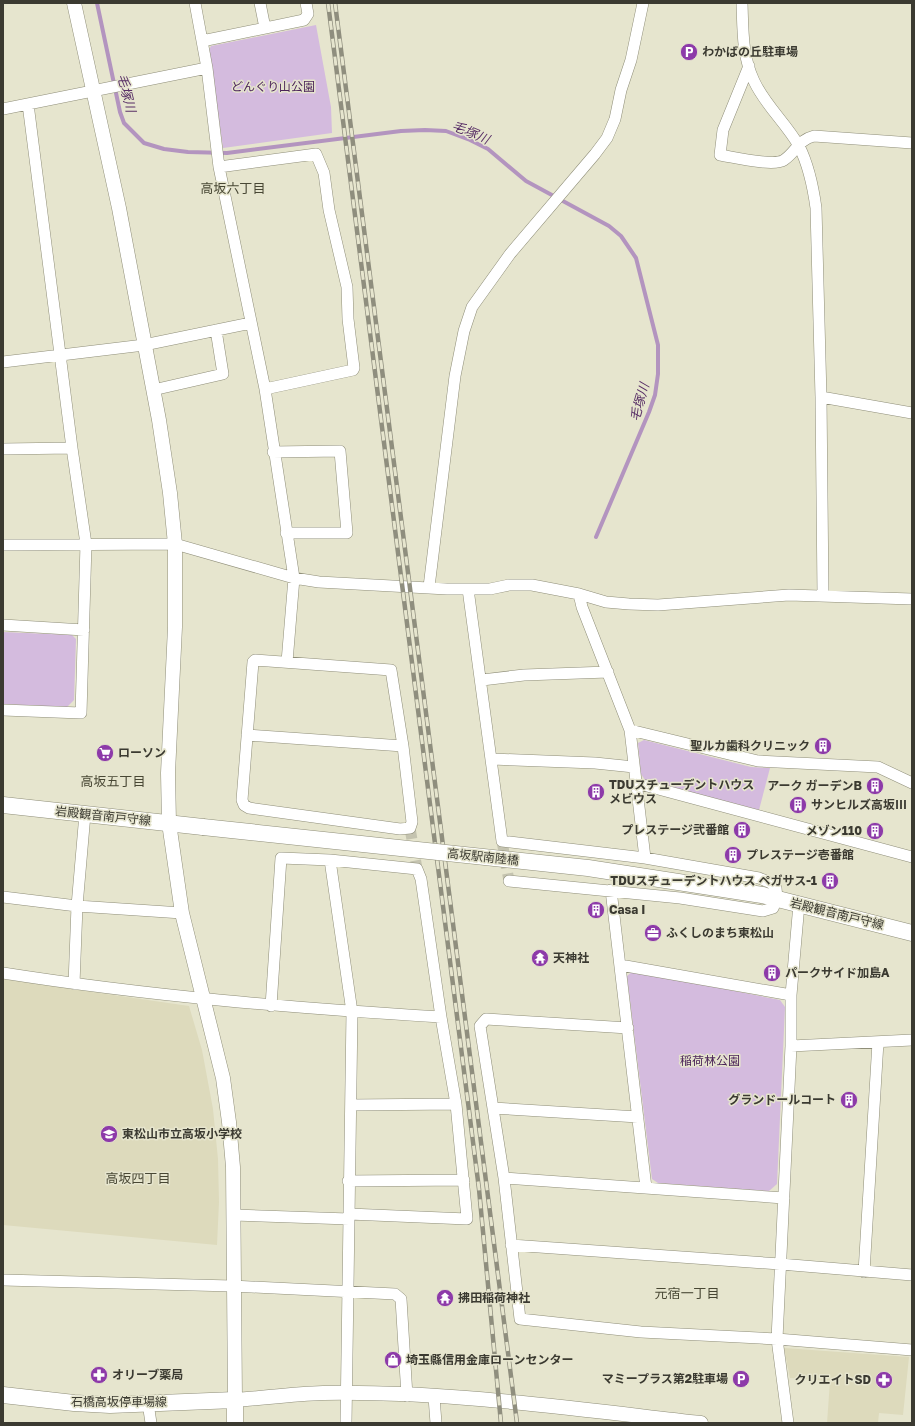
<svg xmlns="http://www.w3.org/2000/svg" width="915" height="1426" viewBox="0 0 915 1426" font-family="'Golos Text','Noto Sans JP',sans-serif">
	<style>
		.built { fill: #dddabc }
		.green { fill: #d4bbde }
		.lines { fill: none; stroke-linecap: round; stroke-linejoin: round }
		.stream { stroke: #b394bf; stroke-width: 4 }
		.minor-tunnel { stroke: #c4c3af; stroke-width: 11; stroke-dasharray: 11 5.5; stroke-linecap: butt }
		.minor-casing { stroke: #8f8e79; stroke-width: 12 }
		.tertiary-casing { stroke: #8f8e79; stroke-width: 15 }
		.secondary-casing { stroke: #8f8e79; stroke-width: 17 }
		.minor { stroke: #fff; stroke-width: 11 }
		.tertiary { stroke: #fff; stroke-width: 14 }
		.secondary { stroke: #fff; stroke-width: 16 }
		.rail-casing { stroke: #8f8e7e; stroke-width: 4.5 }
		.rail { stroke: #e6e5ce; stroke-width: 3; stroke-dasharray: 9; stroke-linecap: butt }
		.secondary-bridge-casing { stroke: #8f8e79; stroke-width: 17; stroke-linecap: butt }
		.secondary-bridge { stroke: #fff; stroke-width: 16 }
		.labels { text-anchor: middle; stroke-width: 3; stroke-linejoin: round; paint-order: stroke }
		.poi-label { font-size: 12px; font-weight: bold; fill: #3b3a31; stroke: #e6e5ce; text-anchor: start }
		.park-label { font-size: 12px; fill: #4b2359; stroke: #e6e5ce }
		.street-label { font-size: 12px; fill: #3b3a31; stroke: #e6e5ce }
		.water-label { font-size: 13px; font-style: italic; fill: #582f66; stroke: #e6e5ce }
		.neighbourhood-label { font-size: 13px; fill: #484734; stroke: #e6e5ce }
	</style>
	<rect width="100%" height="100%" fill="#e6e5ce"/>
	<path class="built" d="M 3,979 L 189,1006 L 202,1050 L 213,1109 L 218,1159 L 219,1202 L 217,1245 L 3,1225 Z
		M 784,1348 L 909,1357 L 903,1415 L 879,1413 L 878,1423 L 827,1423 L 830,1381 L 790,1378 Z"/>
	<path class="green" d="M 316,25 L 331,107 L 332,133 L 223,148 L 209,50 L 211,46 Z
		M 3,632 L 72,635 L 76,639 L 74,700 L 67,707 L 3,704 Z
		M 644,740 L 751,767 L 770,768 L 759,810 L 645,780 L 641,774 L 638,743 Z
		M 633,971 L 780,1000 L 785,1007 L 777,1184 L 769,1191 L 658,1183 L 652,1179 L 627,976 Z"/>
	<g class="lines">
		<path class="stream" d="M 97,3 L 120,112 L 124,123 L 144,143 L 164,149 L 188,152 L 227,153 L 401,131 L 425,130 L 446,131 L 470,140 L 488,149 L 526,181 L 609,226 L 621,236 L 636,258 L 658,345 L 658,374 L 655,395 L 649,412 L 596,537"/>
		<path class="minor-tunnel" d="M 410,828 L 417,869
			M 502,841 L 509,881"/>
		<defs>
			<path id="minor" d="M 260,3 L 265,28
				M 742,3 C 743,30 742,56 754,81 C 765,105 786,123 799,146 C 809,166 813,186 816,208 L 821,397 L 823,595
				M 202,41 L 304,20 L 308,14 L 306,3
				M 749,66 L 723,130 L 720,155 C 733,157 774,167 784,160 C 796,152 798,140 814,136 L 912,143
				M 207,68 L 219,167 L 265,389 L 294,578 L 287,662
				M 28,104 L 72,448
				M 3,109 L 207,68 L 195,3
				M 219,167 L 316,154 L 324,173 L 329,210 L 347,287 L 348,319 L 354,368 L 353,370 L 265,389
				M 3,362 L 144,345 L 251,323
				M 153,390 L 223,374 L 216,330
				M 821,397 L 912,413
				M 3,449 L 72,448 L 86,544 L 81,713 L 3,710
				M 273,452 L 340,451 L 347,533 L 286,533
				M 3,545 L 175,544 L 294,578 L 319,582 L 447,589 L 490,589 L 509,585 L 532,585 L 579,594 L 606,602 L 629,604 L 658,605 L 789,595 L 912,599
				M 429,587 L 455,376 L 464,331 L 472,307 L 510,254 L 595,154 L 607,138 L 615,119 L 621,90 L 631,60 L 643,3
				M 468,589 L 502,841 L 645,858 L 759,878 L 771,883 L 776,888 L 777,899 L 773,908 L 763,911 L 680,898 L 509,881
				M 579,594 L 582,607 L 630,730 L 645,858
				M 3,625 L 84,630
				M 255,660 L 391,670 L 403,746 L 412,822 L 410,828 L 400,829 L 249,808 L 244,805 L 242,800 L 253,662 Z
				M 482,680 L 524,675 L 608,672
				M 630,730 L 758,761 L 878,767 L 912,783
				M 247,735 L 403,746
				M 492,759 L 595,763 L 634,767
				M 636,783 L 912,857
				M 330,860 L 352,1012 L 346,1423
				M 611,890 L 646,1188
				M 3,897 L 77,906 L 182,913
				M 620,965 L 791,995 L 791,1046 L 777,1339 L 788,1423
				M 3,973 C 149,996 293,1008 441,1017 L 421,879 L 417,869 L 330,860 L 281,858 L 271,1006
				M 74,984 L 77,906 L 85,814
				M 791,995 L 799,904
				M 628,1028 L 486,1019 L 480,1026 L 504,1178 L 520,1319 L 641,1332 L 777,1339 L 912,1350
				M 791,1046 L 912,1040
				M 351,1105 L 456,1104
				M 493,1108 L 638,1117
				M 504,1178 L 784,1198
				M 348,1181 L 464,1180
				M 349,1214 L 467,1219 L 456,1104 L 441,1017
				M 233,1215 L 349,1219
				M 511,1245 L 780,1264 L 912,1275
				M 864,1272 L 878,1042
				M 3,1280 L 232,1286 L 395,1294 L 401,1299 L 407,1396
				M 434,1397 L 436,1423
				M 148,1403 L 151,1423"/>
			<path id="tertiary" d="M 74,3 L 119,208 L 159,420 L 170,493 L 175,544 L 175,627 L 168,773 L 169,823 L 182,913 L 223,1078 L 229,1122 L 233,1167 L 235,1400 C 264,1398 293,1394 323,1393 C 449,1391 576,1409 701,1423"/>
			<path id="secondary" d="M 3,805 L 203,827
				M 762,895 L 912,933
				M 3,1395 L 74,1403 L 110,1405 L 235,1400 L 235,1423"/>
		</defs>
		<use href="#minor" class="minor-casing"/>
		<use href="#tertiary" class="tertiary-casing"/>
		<use href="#secondary" class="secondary-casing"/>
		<use href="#minor" class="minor"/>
		<use href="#tertiary" class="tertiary"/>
		<use href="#secondary" class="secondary"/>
		<defs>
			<path id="rail" d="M 328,3 L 479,1189 L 501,1423
				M 335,3 L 517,1423"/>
		</defs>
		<use href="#rail" class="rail-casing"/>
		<use href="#rail" class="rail"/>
		<defs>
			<path id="secondary-bridge" d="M 203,827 L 588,868 L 762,895"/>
		</defs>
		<use href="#secondary-bridge" class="secondary-bridge-casing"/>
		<use href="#secondary-bridge" class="secondary-bridge"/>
	</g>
	<defs>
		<symbol id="parking-disc" viewBox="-11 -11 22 22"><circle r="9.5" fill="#8d3aa9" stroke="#e6e5ce"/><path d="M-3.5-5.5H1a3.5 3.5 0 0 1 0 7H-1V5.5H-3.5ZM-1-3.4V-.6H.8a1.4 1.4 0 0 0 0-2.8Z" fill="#fff"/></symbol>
		<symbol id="building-disc" viewBox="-11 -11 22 22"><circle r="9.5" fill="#8d3aa9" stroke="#e6e5ce"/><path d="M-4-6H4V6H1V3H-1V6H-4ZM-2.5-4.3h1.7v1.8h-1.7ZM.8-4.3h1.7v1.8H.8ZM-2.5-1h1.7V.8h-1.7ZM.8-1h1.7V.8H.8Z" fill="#fff"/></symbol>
		<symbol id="supermarket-disc" viewBox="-11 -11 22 22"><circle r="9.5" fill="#8d3aa9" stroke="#e6e5ce"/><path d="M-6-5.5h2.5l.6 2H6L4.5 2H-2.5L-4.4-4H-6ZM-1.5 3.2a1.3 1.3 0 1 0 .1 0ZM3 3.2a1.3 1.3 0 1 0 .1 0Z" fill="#fff"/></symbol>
		<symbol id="office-disc" viewBox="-11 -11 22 22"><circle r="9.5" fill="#8d3aa9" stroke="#e6e5ce"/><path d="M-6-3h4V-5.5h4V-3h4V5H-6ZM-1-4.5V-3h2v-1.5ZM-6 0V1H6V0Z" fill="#fff"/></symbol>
		<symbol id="temple-disc" viewBox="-11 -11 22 22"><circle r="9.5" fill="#8d3aa9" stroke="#e6e5ce"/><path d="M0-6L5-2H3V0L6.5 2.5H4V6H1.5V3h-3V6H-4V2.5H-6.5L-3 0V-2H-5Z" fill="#fff"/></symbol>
		<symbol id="school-disc" viewBox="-11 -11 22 22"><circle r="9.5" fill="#8d3aa9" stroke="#e6e5ce"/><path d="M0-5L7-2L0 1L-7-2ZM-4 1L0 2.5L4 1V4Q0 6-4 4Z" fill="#fff"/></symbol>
		<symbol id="shop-disc" viewBox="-11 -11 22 22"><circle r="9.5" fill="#8d3aa9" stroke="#e6e5ce"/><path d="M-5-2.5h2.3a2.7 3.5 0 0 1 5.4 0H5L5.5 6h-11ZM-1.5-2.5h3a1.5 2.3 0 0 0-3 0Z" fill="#fff"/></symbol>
		<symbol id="pharmacy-disc" viewBox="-11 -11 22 22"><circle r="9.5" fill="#8d3aa9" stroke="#e6e5ce"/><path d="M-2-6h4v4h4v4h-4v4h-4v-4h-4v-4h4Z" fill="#fff"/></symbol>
	</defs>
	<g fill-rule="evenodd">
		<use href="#parking-disc" x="679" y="42" width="20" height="20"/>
		<use href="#building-disc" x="813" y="736" width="20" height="20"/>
		<use href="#supermarket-disc" x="95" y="743" width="20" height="20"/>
		<use href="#building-disc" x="865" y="776" width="20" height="20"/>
		<use href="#building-disc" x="586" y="782" width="20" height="20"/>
		<use href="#building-disc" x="788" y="795" width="20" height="20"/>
		<use href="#building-disc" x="732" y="820" width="20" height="20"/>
		<use href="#building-disc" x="865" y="821" width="20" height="20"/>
		<use href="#building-disc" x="723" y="845" width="20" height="20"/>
		<use href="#building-disc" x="820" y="871" width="20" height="20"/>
		<use href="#building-disc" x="586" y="900" width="20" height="20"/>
		<use href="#office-disc" x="643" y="923" width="20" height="20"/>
		<use href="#temple-disc" x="530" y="948" width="20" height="20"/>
		<use href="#building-disc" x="762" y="963" width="20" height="20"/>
		<use href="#building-disc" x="839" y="1090" width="20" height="20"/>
		<use href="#school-disc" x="99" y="1124" width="20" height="20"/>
		<use href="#temple-disc" x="435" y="1288" width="20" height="20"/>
		<use href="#shop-disc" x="383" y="1350" width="20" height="20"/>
		<use href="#pharmacy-disc" x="89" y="1365" width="20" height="20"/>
		<use href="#parking-disc" x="731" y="1369" width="20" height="20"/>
		<use href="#pharmacy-disc" x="874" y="1370" width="20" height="20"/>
	</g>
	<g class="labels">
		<g class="poi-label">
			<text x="702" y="56">わかばの丘駐車場</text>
			<text x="810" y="750" text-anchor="end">聖ルカ歯科クリニック</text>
			<text x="118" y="757">ローソン</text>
			<text x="609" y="789">TDUスチューデントハウス<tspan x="609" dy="14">メビウス</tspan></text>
			<text x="862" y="790" text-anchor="end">アーク ガーデンB</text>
			<text x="811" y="809">サンヒルズ高坂Ⅲ</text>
			<text x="729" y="834" text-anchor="end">プレステージ弐番館</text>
			<text x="862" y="835" text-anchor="end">メゾン110</text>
			<text x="746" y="859">プレステージ壱番館</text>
			<text x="817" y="885" text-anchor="end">TDUスチューデントハウス ペガサス-1</text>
			<text x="609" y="914">Casa I</text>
			<text x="666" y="937">ふくしのまち東松山</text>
			<text x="553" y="962">天神社</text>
			<text x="785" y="977">パークサイド加島A</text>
			<text x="836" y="1104" text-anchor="end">グランドールコート</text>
			<text x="122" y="1138">東松山市立高坂小学校</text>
			<text x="458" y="1302">拂田稲荷神社</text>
			<text x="406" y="1364">埼玉縣信用金庫ローンセンター</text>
			<text x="112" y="1379">オリーブ薬局</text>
			<text x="728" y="1383" text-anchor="end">マミープラス第2駐車場</text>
			<text x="871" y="1384" text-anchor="end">クリエイトSD</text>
		</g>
		<g class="park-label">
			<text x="273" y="91">どんぐり山公園</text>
			<text x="710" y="1065">稲荷林公園</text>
		</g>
		<g class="street-label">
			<text transform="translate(103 816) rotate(6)" y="4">岩殿観音南戸守線</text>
			<text transform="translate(483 857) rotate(6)" y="4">高坂駅南陸橋</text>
			<text transform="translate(837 914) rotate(14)" y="4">岩殿観音南戸守線</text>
			<text x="119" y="1406">石橋高坂停車場線</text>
		</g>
		<g class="water-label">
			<text transform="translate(127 93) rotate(76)" y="5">毛塚川</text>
			<text transform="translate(471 132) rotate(23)" y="5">毛塚川</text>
			<text transform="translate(639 402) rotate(-74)" y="5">毛塚川</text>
		</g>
		<g class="neighbourhood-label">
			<text x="233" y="193">高坂六丁目</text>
			<text x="113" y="786">高坂五丁目</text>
			<text x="138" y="1183">高坂四丁目</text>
			<text x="687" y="1298">元宿一丁目</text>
		</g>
	</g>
	<rect width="915" height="1426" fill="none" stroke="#3b3a31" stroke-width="8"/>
</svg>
